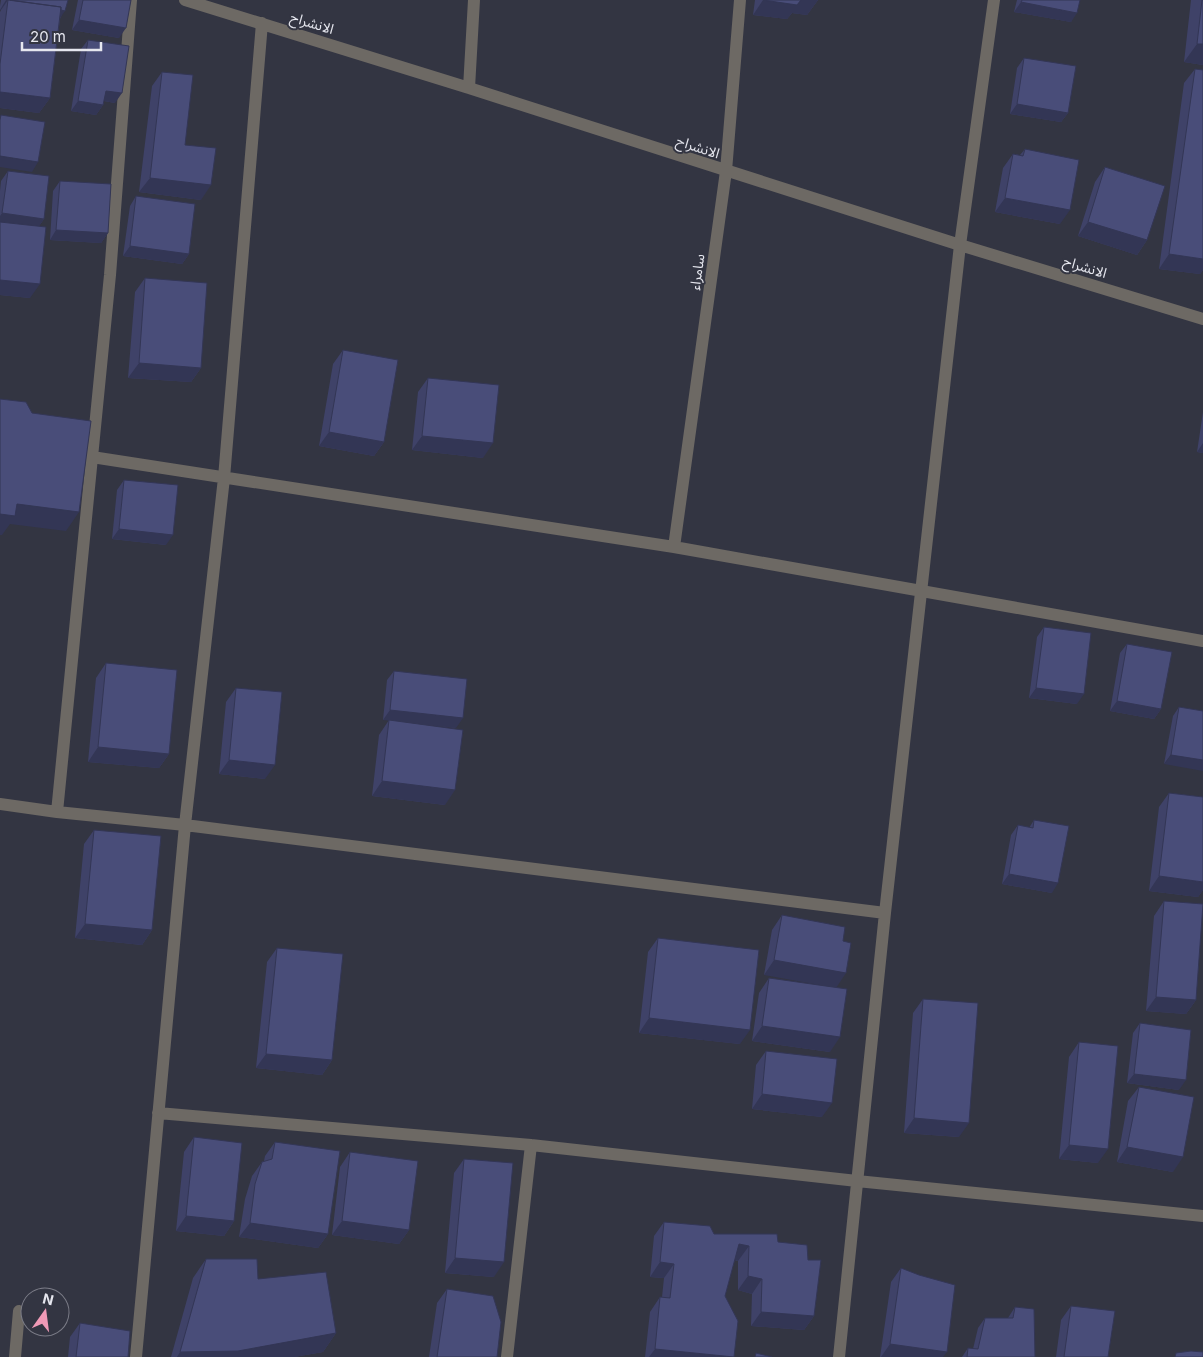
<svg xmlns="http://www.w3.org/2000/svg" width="1203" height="1357" viewBox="0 0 1203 1357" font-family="Inter,'Noto Sans Arabic',sans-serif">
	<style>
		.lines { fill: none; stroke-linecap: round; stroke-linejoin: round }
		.lane { stroke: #6d6964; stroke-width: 12 }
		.street { stroke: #6d6964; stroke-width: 12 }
		.wall { fill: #3f4268 }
		.shaded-wall { fill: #333655 }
		.building { fill: #494d79; stroke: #333655 }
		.labels { text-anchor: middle; stroke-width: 4; stroke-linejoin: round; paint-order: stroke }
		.street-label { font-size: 14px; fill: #e6e7ef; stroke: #333542 }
	</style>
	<rect width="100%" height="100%" fill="#333542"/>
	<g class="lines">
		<path class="lane" d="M 15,1357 L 19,1311"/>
		<path class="street" d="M 185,0 L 469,88 L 960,245 L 1203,319
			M 469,88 L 474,0
			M 92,457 L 674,547 L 1203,641
			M 674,547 L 726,171 L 740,0
			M 0,804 L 57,812 L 185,825 L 885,913
			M 57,812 L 110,275 L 131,0
			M 158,1113 L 531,1145 L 857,1181 L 1203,1216
			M 136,1357 L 185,825 L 224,478 L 262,23
			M 507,1357 L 531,1145
			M 839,1357 L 885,913 L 960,245 L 994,0"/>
	</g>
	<path class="wall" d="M 1,0 L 68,0 L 60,19 L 50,98 L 39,113 L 0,108 L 0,12 L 1,10 L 0,10 L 0,6 Z
		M 78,0 L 131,0 L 119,38 L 72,30 Z
		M 755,0 L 818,0 L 807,15 L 792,13 L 787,19 L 753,15 Z
		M 1017,0 L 1080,0 L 1071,22 L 1014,12 Z
		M 1191,0 L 1203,0 L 1203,65 L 1184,62 Z
		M 88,40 L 115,103 L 104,101 L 103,105 L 96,115 L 71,111 L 81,49 Z
		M 1024,58 L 1068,113 L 1061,122 L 1010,114 L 1017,68 Z
		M 1195,69 L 1203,70 L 1203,270 L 1200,274 L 1159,269 L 1184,83 Z
		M 162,72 L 185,145 L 201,200 L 139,192 L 152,86 Z
		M 1025,149 L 1060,224 L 995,212 L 1003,168 L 1013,154 L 1020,155 Z
		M 1105,167 L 1147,240 L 1137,255 L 1078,236 L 1095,182 Z
		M 8,171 L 44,219 L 39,226 L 30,298 L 0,295 L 0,191 L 1,181 Z
		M 60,181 L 108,233 L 101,243 L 50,240 L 53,191 Z
		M 136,196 L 189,254 L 182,264 L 123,256 L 130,206 Z
		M 145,278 L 201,368 L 191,382 L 128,378 L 135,292 Z
		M 343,350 L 384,442 L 374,456 L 319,446 L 333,364 Z
		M 428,378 L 483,458 L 412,450 L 418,392 Z
		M 1203,412 L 1203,453 L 1197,452 Z
		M 124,480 L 166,545 L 112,539 L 117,490 Z
		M 1044,627 L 1077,704 L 1029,698 L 1037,637 Z
		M 1127,644 L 1161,709 L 1154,719 L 1110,711 L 1120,653 Z
		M 106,663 L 169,754 L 159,768 L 88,762 L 96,678 Z
		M 394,671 L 456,728 L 405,722 L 445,805 L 372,796 L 379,735 L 389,720 L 383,720 L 387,680 Z
		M 236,688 L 265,779 L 219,774 L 226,702 Z
		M 1179,707 L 1203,711 L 1164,764 L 1173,716 Z
		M 1169,793 L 1203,797 L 1203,890 L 1198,897 L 1149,891 L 1159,807 Z
		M 1034,820 L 1052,893 L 1002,884 L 1011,835 L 1018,825 L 1029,828 Z
		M 94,830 L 152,930 L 142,945 L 75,938 L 84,844 Z
		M 1164,901 L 1196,1000 L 1186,1014 L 1146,1011 L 1154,916 Z
		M 782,915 L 843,941 L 764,975 L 772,930 Z
		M 658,938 L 740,1044 L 639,1033 L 648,952 Z
		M 277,948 L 332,1060 L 322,1075 L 256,1068 L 267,962 Z
		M 769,978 L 830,1052 L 752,1041 L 759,993 Z
		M 923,999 L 959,1137 L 904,1133 L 913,1013 Z
		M 1140,1023 L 1179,1090 L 1127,1083 L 1133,1033 Z
		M 1079,1042 L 1098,1163 L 1059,1159 L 1069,1057 Z
		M 766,1051 L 822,1117 L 752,1109 L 756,1065 Z
		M 1139,1087 L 1173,1172 L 1117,1162 L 1128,1101 Z
		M 194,1137 L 234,1221 L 224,1236 L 176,1231 L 184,1152 Z
		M 275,1142 L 328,1234 L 318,1248 L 239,1237 L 245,1199 L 252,1176 L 262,1162 L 264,1161 L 265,1156 Z
		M 350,1152 L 409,1230 L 399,1244 L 332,1235 L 340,1167 Z
		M 464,1159 L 494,1277 L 445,1273 L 454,1173 Z
		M 664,1222 L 714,1234 L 778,1242 L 808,1260 L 814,1316 L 804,1330 L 751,1326 L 752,1294 L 738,1290 L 738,1261 L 734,1260 L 725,1296 L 734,1357 L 645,1357 L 650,1312 L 660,1297 L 662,1297 L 664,1278 L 650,1277 L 654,1236 Z
		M 206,1259 L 258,1279 L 336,1333 L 323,1352 L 294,1357 L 171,1357 L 193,1278 Z
		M 901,1268 L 943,1357 L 880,1357 L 891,1282 Z
		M 447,1289 L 497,1357 L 429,1357 L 437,1303 Z
		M 1071,1306 L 1108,1357 L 1056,1357 L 1061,1320 Z
		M 1015,1307 L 1035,1357 L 962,1357 L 968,1348 L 973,1349 L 978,1328 L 985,1318 L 1008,1318 Z
		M 80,1323 L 128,1357 L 68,1357 L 70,1337 Z"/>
	<path class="shaded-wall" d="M 6,0 L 8,0 L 1,10 L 0,10 Z
		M 8,0 L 65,11 L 58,21 Z
		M 763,0 L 818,0 L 807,15 L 792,13 L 787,19 L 753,15 Z
		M 1021,2 L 1077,13 L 1071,22 L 1014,12 Z
		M 79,20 L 126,28 L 119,38 L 72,30 Z
		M 1197,44 L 1203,44 L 1203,65 L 1184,62 Z
		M 106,91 L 122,93 L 115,103 L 99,100 Z
		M 0,92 L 50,98 L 39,113 L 0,108 Z
		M 78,101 L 103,105 L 96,115 L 71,111 Z
		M 1017,104 L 1068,113 L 1061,122 L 1010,114 Z
		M 0,156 L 38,162 L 32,172 L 0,167 Z
		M 150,178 L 211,185 L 201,200 L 139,192 Z
		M 1005,198 L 1070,210 L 1060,224 L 995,212 Z
		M 2,213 L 44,219 L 37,229 L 0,224 L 0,216 Z
		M 1088,222 L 1147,240 L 1137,255 L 1078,236 Z
		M 56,230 L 108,233 L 101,243 L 50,240 Z
		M 130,246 L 189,254 L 182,264 L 123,256 Z
		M 1169,254 L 1203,259 L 1203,270 L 1200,274 L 1159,269 Z
		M 0,280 L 40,284 L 30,298 L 0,295 Z
		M 139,363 L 201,368 L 191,382 L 128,378 Z
		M 329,432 L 384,442 L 374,456 L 319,446 Z
		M 422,436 L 493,443 L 483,458 L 412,450 Z
		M 1203,443 L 1203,453 L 1197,452 Z
		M 17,504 L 79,512 L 66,531 L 10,524 L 2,535 L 0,535 L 0,514 Z
		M 119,529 L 173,535 L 166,545 L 112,539 Z
		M 1036,688 L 1084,694 L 1077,704 L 1029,698 Z
		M 1117,701 L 1161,709 L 1154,719 L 1110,711 Z
		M 390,710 L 463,718 L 456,728 L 383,720 Z
		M 98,747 L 169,754 L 159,768 L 88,762 Z
		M 1171,755 L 1203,760 L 1203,771 L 1164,764 Z
		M 229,760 L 275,765 L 265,779 L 219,774 Z
		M 382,781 L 455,790 L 445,805 L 372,796 Z
		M 1009,874 L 1058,883 L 1052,893 L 1002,884 Z
		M 1159,876 L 1203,882 L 1203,890 L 1198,897 L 1149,891 Z
		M 85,924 L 152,930 L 142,945 L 75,938 Z
		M 774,960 L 846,973 L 836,988 L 764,975 Z
		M 1156,997 L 1196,1000 L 1186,1014 L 1146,1011 Z
		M 649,1018 L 750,1030 L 740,1044 L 639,1033 Z
		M 762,1026 L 840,1037 L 830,1052 L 752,1041 Z
		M 266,1054 L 332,1060 L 322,1075 L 256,1068 Z
		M 1134,1074 L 1186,1080 L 1179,1090 L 1127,1083 Z
		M 762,1094 L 832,1103 L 822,1117 L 752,1109 Z
		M 914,1118 L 969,1123 L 959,1137 L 904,1133 Z
		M 1069,1145 L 1108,1149 L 1098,1163 L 1059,1159 Z
		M 1127,1147 L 1183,1157 L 1173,1172 L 1117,1162 Z
		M 186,1216 L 234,1221 L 224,1236 L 176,1231 Z
		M 342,1221 L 409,1230 L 399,1244 L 332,1235 Z
		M 250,1223 L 328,1234 L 318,1248 L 239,1237 Z
		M 739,1244 L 749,1246 L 738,1261 L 729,1258 Z
		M 455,1258 L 504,1262 L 494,1277 L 445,1273 Z
		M 660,1262 L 674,1264 L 664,1278 L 650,1277 Z
		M 748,1276 L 762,1279 L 752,1294 L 738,1290 Z
		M 761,1312 L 814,1316 L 804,1330 L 751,1326 Z
		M 336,1333 L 323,1352 L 294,1357 L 177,1357 L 180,1352 Z
		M 890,1344 L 947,1352 L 943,1357 L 881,1357 Z
		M 655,1349 L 733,1357 L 649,1357 Z"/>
	<path class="building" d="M 8,0 L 61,7 L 50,98 L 0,92 L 0,64 Z
		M 10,0 L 68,0 L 65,11 L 61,10 L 61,7 Z
		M 83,0 L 131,0 L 126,28 L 79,20 Z
		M 763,0 L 801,0 L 797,5 Z
		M 1022,0 L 1080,0 L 1077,13 L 1021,2 Z
		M 1202,0 L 1203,0 L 1203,44 L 1197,44 Z
		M 88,40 L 129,46 L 122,93 L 106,91 L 103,105 L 78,101 Z
		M 1024,58 L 1076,66 L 1068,113 L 1017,104 Z
		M 1195,69 L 1203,70 L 1203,259 L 1169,254 Z
		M 162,72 L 193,75 L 185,145 L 216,148 L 211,185 L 150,178 Z
		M 1,115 L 45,122 L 38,162 L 0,156 L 0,120 Z
		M 1025,149 L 1079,160 L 1070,210 L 1005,198 L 1013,154 L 1023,156 Z
		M 1105,167 L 1165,186 L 1147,240 L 1088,222 Z
		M 8,171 L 49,176 L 44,219 L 2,213 Z
		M 60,181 L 111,184 L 108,233 L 56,230 Z
		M 136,196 L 195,204 L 189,254 L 130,246 Z
		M 0,222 L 46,227 L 40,284 L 0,280 Z
		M 145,278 L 207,283 L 201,368 L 139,363 Z
		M 343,350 L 398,360 L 384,442 L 329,432 Z
		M 428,378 L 499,385 L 493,443 L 422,436 Z
		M 0,399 L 26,402 L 32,413 L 91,421 L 79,512 L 17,504 L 15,516 L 0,514 Z
		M 124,480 L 178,485 L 173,535 L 119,529 Z
		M 1044,627 L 1091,633 L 1084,694 L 1036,688 Z
		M 1127,644 L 1172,652 L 1161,709 L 1117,701 Z
		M 106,663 L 177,670 L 169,754 L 98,747 Z
		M 394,671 L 467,679 L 463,718 L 390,710 Z
		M 236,688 L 282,692 L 275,765 L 229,760 Z
		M 1179,707 L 1203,711 L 1203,760 L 1171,755 Z
		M 389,720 L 463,730 L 455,790 L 382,781 Z
		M 1169,793 L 1203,797 L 1203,882 L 1159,876 Z
		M 1034,820 L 1069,826 L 1058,883 L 1009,874 L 1018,825 L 1033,828 Z
		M 94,830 L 161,836 L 152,930 L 85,924 Z
		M 1164,901 L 1203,904 L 1196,1000 L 1156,997 Z
		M 782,915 L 845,927 L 843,941 L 851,943 L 846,973 L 774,960 Z
		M 658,938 L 759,950 L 750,1030 L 649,1018 Z
		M 277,948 L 343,954 L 332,1060 L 266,1054 Z
		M 769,978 L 847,989 L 840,1037 L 762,1026 Z
		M 923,999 L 978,1003 L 969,1123 L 914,1118 Z
		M 1140,1023 L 1191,1030 L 1186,1080 L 1134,1074 Z
		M 1079,1042 L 1118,1046 L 1108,1149 L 1069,1145 Z
		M 766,1051 L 837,1059 L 832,1103 L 762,1094 Z
		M 1139,1087 L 1194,1097 L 1183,1157 L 1127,1147 Z
		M 194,1137 L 242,1143 L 234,1221 L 186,1216 Z
		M 275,1142 L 340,1151 L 328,1234 L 250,1223 L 255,1184 L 262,1162 L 272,1159 Z
		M 350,1152 L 418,1161 L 409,1230 L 342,1221 Z
		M 464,1159 L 513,1163 L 504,1262 L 455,1258 Z
		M 664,1222 L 710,1226 L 714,1234 L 777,1234 L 778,1242 L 807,1245 L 808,1260 L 821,1260 L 814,1316 L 761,1312 L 762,1279 L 748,1276 L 749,1246 L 739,1244 L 725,1296 L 738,1321 L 734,1357 L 655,1349 L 660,1297 L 670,1298 L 674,1264 L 660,1262 Z
		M 206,1259 L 257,1259 L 258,1279 L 326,1272 L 336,1333 L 238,1351 L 180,1352 Z
		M 901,1268 L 919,1275 L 955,1285 L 947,1352 L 890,1344 Z
		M 447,1289 L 493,1296 L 501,1322 L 497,1357 L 437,1357 Z
		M 1071,1306 L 1115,1311 L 1108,1357 L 1064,1357 Z
		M 1015,1307 L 1034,1309 L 1035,1357 L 967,1357 L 968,1348 L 978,1349 L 985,1318 L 1013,1318 Z
		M 80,1323 L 130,1331 L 128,1357 L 76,1357 Z
		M 1191,1351 L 1203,1352 L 1203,1357 L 1175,1357 L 1176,1353 Z
		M 756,1353 L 772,1357 L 755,1357 Z"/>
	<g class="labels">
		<g class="street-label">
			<text transform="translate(312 23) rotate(17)" y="5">الانشراح</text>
			<text transform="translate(698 147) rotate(18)" y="5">الانشراح</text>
			<text transform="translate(1085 267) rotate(17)" y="5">الانشراح</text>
			<text transform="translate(697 272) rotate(-82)" y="5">سامراء</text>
		</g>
	</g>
	<g transform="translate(45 1312) rotate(14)"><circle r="24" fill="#333542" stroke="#7b7c87"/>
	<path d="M0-4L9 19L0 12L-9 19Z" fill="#f09ab7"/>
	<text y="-8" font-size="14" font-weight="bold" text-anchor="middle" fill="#e6e7ef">N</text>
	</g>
	<path d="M22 42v8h79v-8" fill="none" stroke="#e6e7ef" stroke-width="2.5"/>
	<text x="30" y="42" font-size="15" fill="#e6e7ef" stroke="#333542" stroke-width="4" paint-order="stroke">20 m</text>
</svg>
